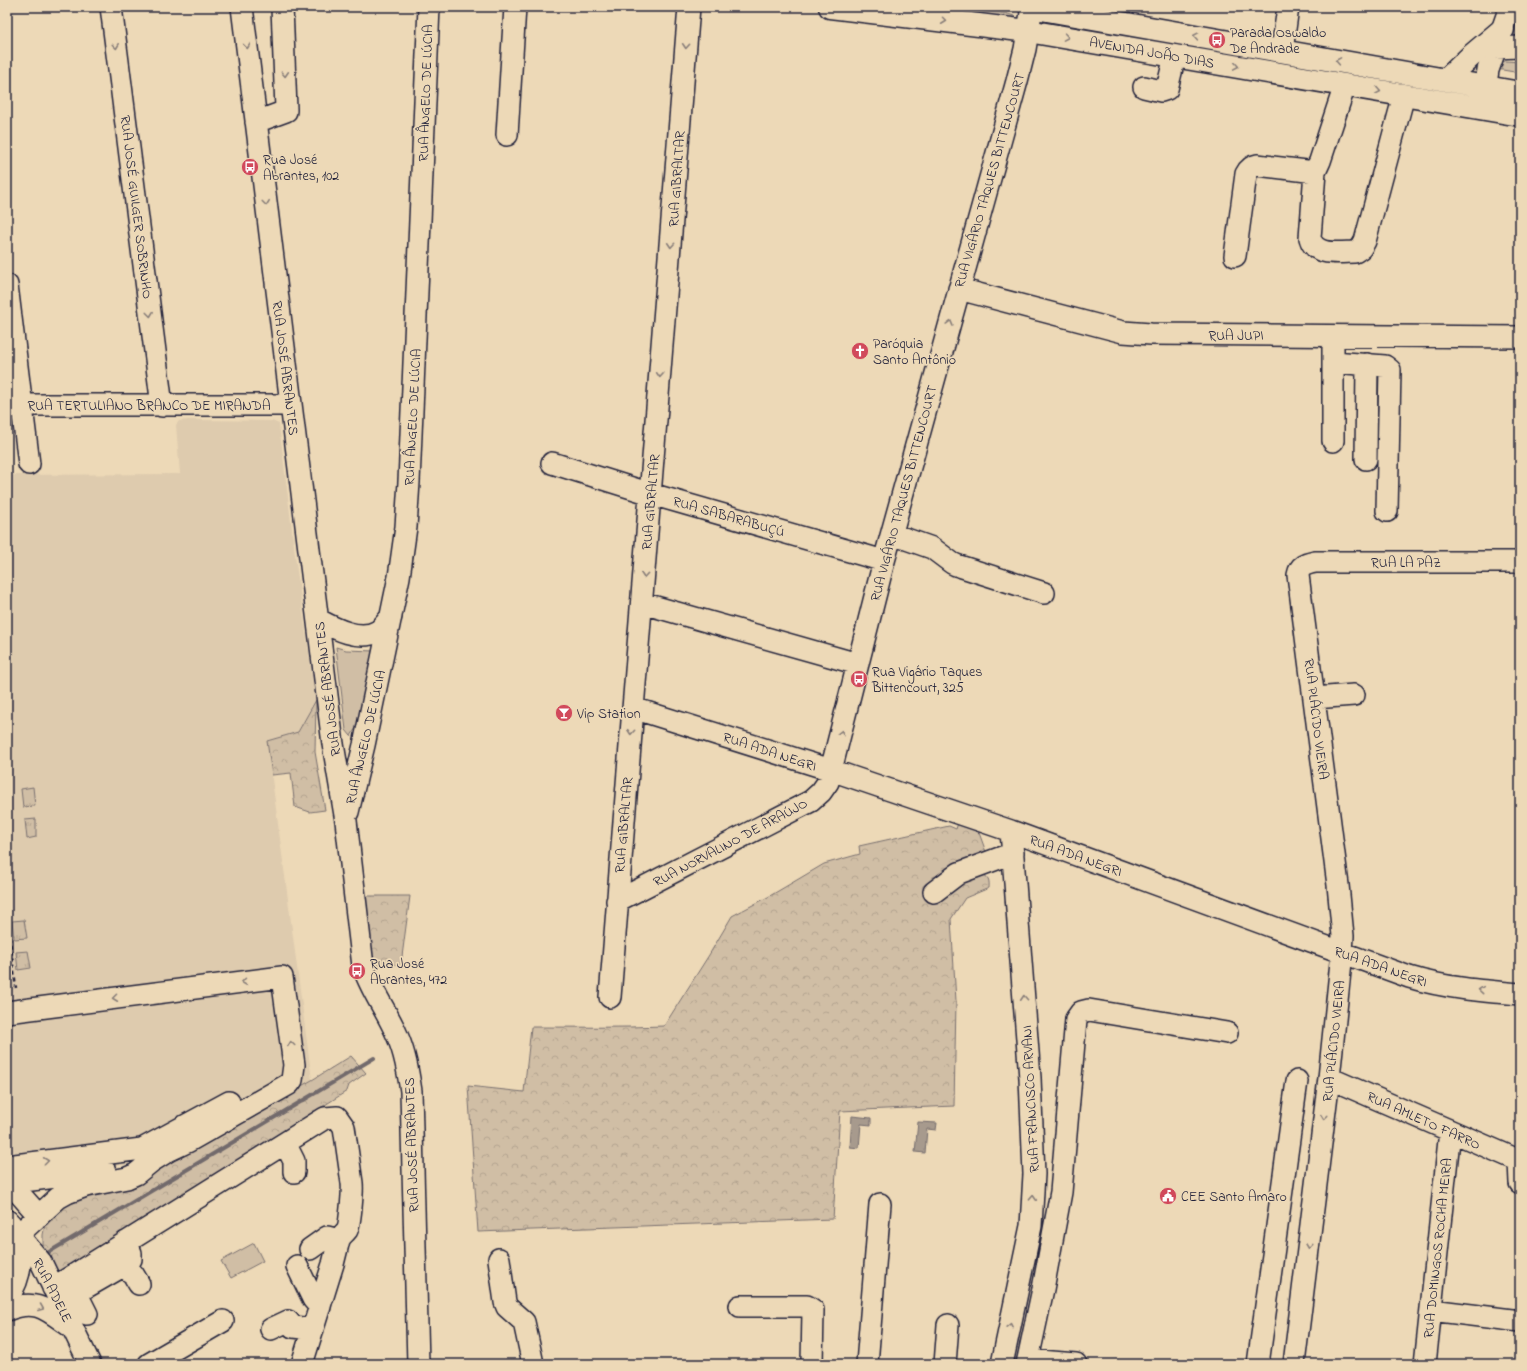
<svg xmlns="http://www.w3.org/2000/svg" width="1527" height="1371" viewBox="0 0 1527 1371" font-family="'Indie Flower',sans-serif">
	<style>
		.built { fill: #decbae }
		.grass { fill: url(#grass-tufts); stroke: #797070 }
		.forest { fill: url(#forest-crowns); stroke: #797070 }
		.park { fill: #d0bea5; stroke: #797070 }
		.water { fill: #a79a8d; stroke: #726a6c }
		.lines { fill: none; stroke-linecap: round; stroke-linejoin: round }
		.stream { stroke: #726a6c; stroke-width: 4 }
		.minor-casing { stroke: #22223b; stroke-width: 24 }
		.major-casing { stroke: #22223b; stroke-width: 25 }
		.highway-casing { stroke: #22223b; stroke-width: 25 }
		.path { stroke: #22223b; stroke-width: 2.5; stroke-dasharray: 4 3; stroke-linecap: butt }
		.minor { stroke: #edd9b7; stroke-width: 21 }
		.major { stroke: #edd9b7; stroke-width: 22 }
		.highway { stroke: #edd9b7; stroke-width: 22 }
		.oneway { stroke: #887e79 }
		.labels { text-anchor: middle; stroke-width: 3.5; stroke-linejoin: round; paint-order: stroke }
		.poi-label { font-size: 14px; fill: #22223b; stroke: #edd9b7; text-anchor: start }
		.street-label { font-size: 14px; fill: #22223b; stroke: #edd9b7 }
	</style>
	<defs>
		<pattern id="grass-tufts" width="24" height="20" patternUnits="userSpaceOnUse"><rect width="24" height="20" fill="#d0bea5"/><path d="M3 7l-1-3M5 7V3M7 7l1-3M15 17l-1-3M17 17v-4M19 17l1-3" fill="none" stroke="#b2a38f"/></pattern>
		<pattern id="forest-crowns" width="20" height="18" patternUnits="userSpaceOnUse"><rect width="20" height="18" fill="#d0bea5"/><path d="M2 6a3 3 0 1 1 6 0M12 15a3 3 0 1 1 6 0" fill="none" stroke="#b2a38f"/></pattern>
	</defs>
	<rect width="100%" height="100%" fill="#edd9b7"/>
	<filter id="ink" filterUnits="userSpaceOnUse"><feTurbulence type="fractalNoise" baseFrequency=".025" numOctaves="2"/><feDisplacementMap in="SourceGraphic" scale="8" xChannelSelector="R" yChannelSelector="G"/><feConvolveMatrix kernelMatrix="1 2 1 2 8 2 1 2 1" color-interpolation-filters="sRGB"/></filter>
	<g filter="url(#ink)">
		<path class="built" d="M 189,420 L 272,421 L 279,424 L 297,571 L 316,700 L 298,732 L 267,741 L 312,1080 L 157,1167 L 135,1162 L 129,1164 L 96,1168 L 7,1175 L 7,475 L 180,474 L 176,425 L 179,421 Z"/>
		<path class="grass" d="M 930,7 C 946,7 1006,10 1016,17 L 1015,19 Z
			M 33,787 L 35,806 L 23,807 L 21,789 Z
			M 36,819 L 36,837 L 27,839 L 25,820 Z
			M 24,920 L 27,938 L 14,939 L 12,921 Z
			M 28,951 L 31,968 L 18,970 L 16,952 Z"/>
		<path class="forest" d="M 316,700 L 315,752 L 325,810 L 310,812 L 295,807 L 291,773 L 272,775 L 267,741 L 298,732 Z
			M 958,823 L 978,830 L 986,852 L 977,861 C 978,864 979,868 981,871 C 986,879 990,875 989,888 L 965,898 L 951,919 L 956,1001 L 954,1106 L 840,1111 L 833,1219 L 478,1232 L 468,1086 L 524,1092 L 531,1027 C 575,1027 619,1028 664,1026 L 709,955 L 732,916 L 768,897 L 824,864 L 860,854 L 859,846 L 949,826 L 956,829 Z
			M 363,896 L 410,896 L 401,964 L 377,965 L 369,948 Z
			M 351,1056 L 366,1073 L 349,1085 L 347,1091 L 57,1275 L 43,1246 L 43,1235 L 45,1224 L 67,1199 L 125,1185 L 312,1080 Z"/>
		<path class="park" d="M 1505,61 L 1520,62 L 1520,73 L 1497,69 L 1501,62 Z
			M 336,647 L 346,650 L 374,651 L 357,726 L 351,736 L 346,730 Z
			M 254,1243 L 263,1261 L 231,1278 L 221,1261 Z"/>
		<path class="water" d="M 852,1116 L 871,1118 L 871,1125 L 861,1124 L 859,1148 L 850,1147 Z
			M 918,1122 L 937,1123 L 936,1130 L 927,1129 L 925,1153 L 915,1152 Z"/>
		<g class="lines">
			<path class="stream" d="M 49,1252 L 374,1058"/>
			<defs>
				<path id="minor" d="M 111,7 L 162,406
					M 242,7 L 333,744 L 346,821 L 363,966 C 371,991 387,1011 397,1035 C 405,1053 408,1072 411,1091 L 418,1364
					M 1495,48 L 1520,47
					M 1282,51 L 1288,7
					M 1144,87 L 1161,91 L 1167,89 L 1175,56
					M 1483,104 L 1488,70 L 1510,7
					M 256,122 L 286,111 L 286,109 L 282,7
					M 507,135 L 515,7
					M 1315,172 L 1310,238 C 1315,257 1340,252 1355,252 L 1361,248 L 1365,241 L 1404,95
					M 1235,256 L 1246,174 C 1248,170 1251,166 1257,165 L 1315,172 L 1320,161 L 1345,85
					M 7,285 L 29,464
					M 959,289 L 1123,332 L 1151,334 L 1520,337
					M 1333,348 L 1333,441
					M 1333,362 L 1385,366 L 1390,370 L 1387,511
					M 7,405 L 290,405
					M 1366,459 L 1367,364
					M 552,463 L 651,494 L 884,561
					M 892,534 L 932,548 L 952,563 L 956,565 L 1044,593
					M 642,603 L 858,664
					M 319,620 C 334,628 360,642 378,631 C 382,628 387,621 391,617
					M 1314,698 L 1354,695
					M 633,708 L 831,770 L 1011,831 L 1409,977 C 1445,988 1482,991 1520,994
					M 348,812 L 364,745 L 399,577 L 406,527 L 409,482 L 429,7
					M 934,892 L 959,873 L 1013,853
					M 617,901 L 811,801 L 821,792 L 828,782 L 884,561 L 1017,81 L 1025,49 L 1032,7
					M 610,997 L 689,7
					M 7,1012 L 282,977 L 294,1065 L 292,1080 L 289,1084 L 187,1142 L 168,1151 L 152,1161 L 136,1174 L 127,1178 L 86,1186 L 67,1193 L 58,1198 L 18,1235 L 41,1262 L 90,1364
					M 1329,1078 L 1520,1161
					M 285,1143 L 294,1161 L 294,1172
					M 1519,1161 L 1520,1183
					M 7,1166 L 142,1149 L 229,1102
					M 7,1183 L 105,1171
					M 10,1183 L 39,1216
					M 310,1249 L 327,1237 L 339,1240
					M 499,1259 L 505,1302 L 507,1307 L 524,1322 L 533,1364
					M 123,1266 L 133,1274 L 139,1284
					M 297,1266 L 313,1299 L 320,1307
					M 53,1288 L 325,1118 L 337,1117 L 344,1127 L 352,1183 C 353,1191 350,1225 347,1230 C 344,1234 341,1235 339,1240 L 333,1264 L 302,1364
					M 740,1306 L 807,1306 L 813,1310 L 812,1364
					M 7,1310 C 37,1298 47,1310 71,1327
					M 1431,1310 L 1520,1321
					M 87,1314 L 77,1294 L 78,1292 L 123,1266 L 131,1259 L 131,1253 L 126,1242
					M 271,1329 L 288,1321 L 293,1327 L 313,1329
					M 1028,1360 L 1076,1364
					M 149,1364 L 223,1321
					M 867,1364 L 880,1204
					M 945,1364 L 948,1325
					M 1002,1364 L 1031,1226 L 1034,1174 L 1030,1078 L 1011,831
					M 1027,1364 L 1043,1289 L 1061,1192 L 1076,1019 L 1081,1012 L 1089,1010 L 1227,1033
					M 1258,1364 L 1297,1081
					M 1294,1364 L 1329,1078 L 1342,952 L 1343,936 L 1338,885 L 1298,575 C 1300,565 1306,564 1315,562 L 1520,562
					M 1425,1364 L 1450,1131"/>
				<path id="major" d="M 830,7 L 1028,31 L 1520,115
					M 1030,7 L 1520,93
					M 1446,80 L 1471,56 L 1503,29"/>
				<path id="highway" d="M 7,1221 C 27,1240 22,1277 7,1298"/>
			</defs>
			<use href="#minor" class="minor-casing"/>
			<use href="#major" class="major-casing"/>
			<use href="#highway" class="highway-casing"/>
			<path class="path" d="M 7,916 L 16,988"/>
			<use href="#minor" class="minor"/>
			<use href="#major" class="major"/>
			<use href="#highway" class="highway"/>
		</g>
		<defs><path id="oneway-chevron" d="M-2-3.5L2.5 0L-2 3.5" fill="none" stroke-width="1.6" stroke-linecap="round" stroke-linejoin="round"/></defs>
		<g class="oneway">
			<use href="#oneway-chevron" transform="translate(944 21) rotate(7)"/>
			<use href="#oneway-chevron" transform="translate(1196 36) rotate(-170)"/>
			<use href="#oneway-chevron" transform="translate(1066 37) rotate(10)"/>
			<use href="#oneway-chevron" transform="translate(116 46) rotate(83)"/>
			<use href="#oneway-chevron" transform="translate(247 46) rotate(83)"/>
			<use href="#oneway-chevron" transform="translate(686 46) rotate(94)"/>
			<use href="#oneway-chevron" transform="translate(1338 61) rotate(-170)"/>
			<use href="#oneway-chevron" transform="translate(1236 66) rotate(10)"/>
			<use href="#oneway-chevron" transform="translate(285 74) rotate(87)"/>
			<use href="#oneway-chevron" transform="translate(1378 91) rotate(10)"/>
			<use href="#oneway-chevron" transform="translate(266 203) rotate(83)"/>
			<use href="#oneway-chevron" transform="translate(671 245) rotate(94)"/>
			<use href="#oneway-chevron" transform="translate(150 314) rotate(83)"/>
			<use href="#oneway-chevron" transform="translate(950 323) rotate(-75)"/>
			<use href="#oneway-chevron" transform="translate(660 375) rotate(94)"/>
			<use href="#oneway-chevron" transform="translate(644 575) rotate(95)"/>
			<use href="#oneway-chevron" transform="translate(631 732) rotate(95)"/>
			<use href="#oneway-chevron" transform="translate(841 733) rotate(-76)"/>
			<use href="#oneway-chevron" transform="translate(244 982) rotate(172)"/>
			<use href="#oneway-chevron" transform="translate(1481 990) rotate(-175)"/>
			<use href="#oneway-chevron" transform="translate(115 998) rotate(173)"/>
			<use href="#oneway-chevron" transform="translate(1024 998) rotate(-94)"/>
			<use href="#oneway-chevron" transform="translate(291 1044) rotate(-98)"/>
			<use href="#oneway-chevron" transform="translate(1324 1117) rotate(97)"/>
			<use href="#oneway-chevron" transform="translate(46 1161) rotate(-7)"/>
			<use href="#oneway-chevron" transform="translate(1033 1198) rotate(-87)"/>
			<use href="#oneway-chevron" transform="translate(1309 1246) rotate(97)"/>
			<use href="#oneway-chevron" transform="translate(41 1308) rotate(22)"/>
			<use href="#oneway-chevron" transform="translate(1010 1326) rotate(-78)"/>
		</g>
	</g>
	<defs>
		<symbol id="bus-disc" viewBox="-11 -11 22 22"><circle r="9.5" fill="#d1495b" stroke="#edd9b7"/><path d="M-5-6H5V4H4V6H2V4H-2V6H-4V4H-5ZM-3.5-4V0h7V-4ZM-3.5 1.2v1.5H-2V1.2ZM2 1.2v1.5H3.5V1.2Z" fill="#fff"/></symbol>
		<symbol id="church-disc" viewBox="-11 -11 22 22"><circle r="9.5" fill="#d1495b" stroke="#edd9b7"/><path d="M-1.2-6h2.4v3.5h3.3v2.4h-3.3V6h-2.4V-.1h-3.3v-2.4h3.3Z" fill="#fff"/></symbol>
		<symbol id="bar-disc" viewBox="-11 -11 22 22"><circle r="9.5" fill="#d1495b" stroke="#edd9b7"/><path d="M-6-5H6L.8 .8V4.5H3.5V6h-7V4.5H-.8V.8Z" fill="#fff"/></symbol>
		<symbol id="civic-disc" viewBox="-11 -11 22 22"><circle r="9.5" fill="#d1495b" stroke="#edd9b7"/><path d="M-.6-6.5H3V-4.5H.6V-3L4-1V1h2V6H-6V1h2V-1L-.6-3ZM-1.2 2.5V6h2.4V2.5Z" fill="#fff"/></symbol>
	</defs>
	<g fill-rule="evenodd">
		<use href="#bus-disc" x="1207" y="30" width="20" height="20"/>
		<use href="#bus-disc" x="240" y="157" width="20" height="20"/>
		<use href="#church-disc" x="850" y="341" width="20" height="20"/>
		<use href="#bus-disc" x="849" y="669" width="20" height="20"/>
		<use href="#bar-disc" x="554" y="703" width="20" height="20"/>
		<use href="#bus-disc" x="347" y="961" width="20" height="20"/>
		<use href="#civic-disc" x="1158" y="1186" width="20" height="20"/>
	</g>
	<g class="labels">
		<g class="poi-label">
			<text x="1230" y="37">Parada Oswaldo<tspan x="1230" dy="16">De Andrade</tspan></text>
			<text x="263" y="164">Rua José<tspan x="263" dy="16">Abrantes, 102</tspan></text>
			<text x="873" y="348">Paróquia<tspan x="873" dy="16">Santo Antônio</tspan></text>
			<text x="872" y="676">Rua Vigário Taques<tspan x="872" dy="16">Bittencourt, 325</tspan></text>
			<text x="577" y="718">Vip Station</text>
			<text x="370" y="968">Rua José<tspan x="370" dy="16">Abrantes, 472</tspan></text>
			<text x="1181" y="1201">CEE Santo Amaro</text>
		</g>
		<g class="street-label">
			<text transform="translate(1152 52) rotate(10)" y="5">AVENIDA JOÃO DIAS</text>
			<text transform="translate(425 93) rotate(-88)" y="5">RUA ÂNGELO DE LÚCIA</text>
			<text transform="translate(676 179) rotate(-86)" y="5">RUA GIBRALTAR</text>
			<text transform="translate(989 180) rotate(-74)" y="5">RUA VIGÁRIO TAQUES BITTENCOURT</text>
			<text transform="translate(137 207) rotate(83)" y="5">RUA JOSÉ GUILGER SOBRINHO</text>
			<text x="1236" y="340">RUA JUPI</text>
			<text transform="translate(286 368) rotate(83)" y="5">RUA JOSÉ ABRANTES</text>
			<text x="149" y="410">RUA TERTULIANO BRANCO DE MIRANDA</text>
			<text transform="translate(412 417) rotate(-87)" y="5">RUA ÂNGELO DE LÚCIA</text>
			<text transform="translate(903 493) rotate(-75)" y="5">RUA VIGÁRIO TAQUES BITTENCOURT</text>
			<text transform="translate(650 502) rotate(-85)" y="5">RUA GIBRALTAR</text>
			<text transform="translate(729 516) rotate(16)" y="5">RUA SABARABUÇÚ</text>
			<text x="1406" y="567">RUA LA PAZ</text>
			<text transform="translate(327 689) rotate(-97)" y="5">RUA JOSÉ ABRANTES</text>
			<text transform="translate(1317 719) rotate(83)" y="5">RUA PLÁCIDO VIEIRA</text>
			<text transform="translate(365 737) rotate(-77)" y="5">RUA ÂNGELO DE LÚCIA</text>
			<text transform="translate(770 751) rotate(18)" y="5">RUA ADA NEGRI</text>
			<text transform="translate(623 825) rotate(-85)" y="5">RUA GIBRALTAR</text>
			<text transform="translate(730 842) rotate(-28)" y="5">RUA NORVALINO DE ARAÚJO</text>
			<text transform="translate(1076 855) rotate(20)" y="5">RUA ADA NEGRI</text>
			<text transform="translate(1381 966) rotate(19)" y="5">RUA ADA NEGRI</text>
			<text transform="translate(1333 1041) rotate(-84)" y="5">RUA PLÁCIDO VIEIRA</text>
			<text transform="translate(1030 1099) rotate(-93)" y="5">RUA FRANCISCO ARVANI</text>
			<text transform="translate(1424 1120) rotate(24)" y="5">RUA AMLETO FARRO</text>
			<text transform="translate(411 1145) rotate(-92)" y="5">RUA JOSÉ ABRANTES</text>
			<text transform="translate(1437 1248) rotate(-84)" y="5">RUA DOMINGOS ROCHA MEIRA</text>
			<text transform="translate(53 1290) rotate(63)" y="5">RUA ADELE</text>
		</g>
	</g>
	<rect width="1527" height="1371" fill="none" stroke="#edd9b7" stroke-width="24"/>
	<rect x="12" y="12" width="1503" height="1347" fill="none" stroke="#22223b" stroke-width="1.5" filter="url(#ink)"/>
</svg>
